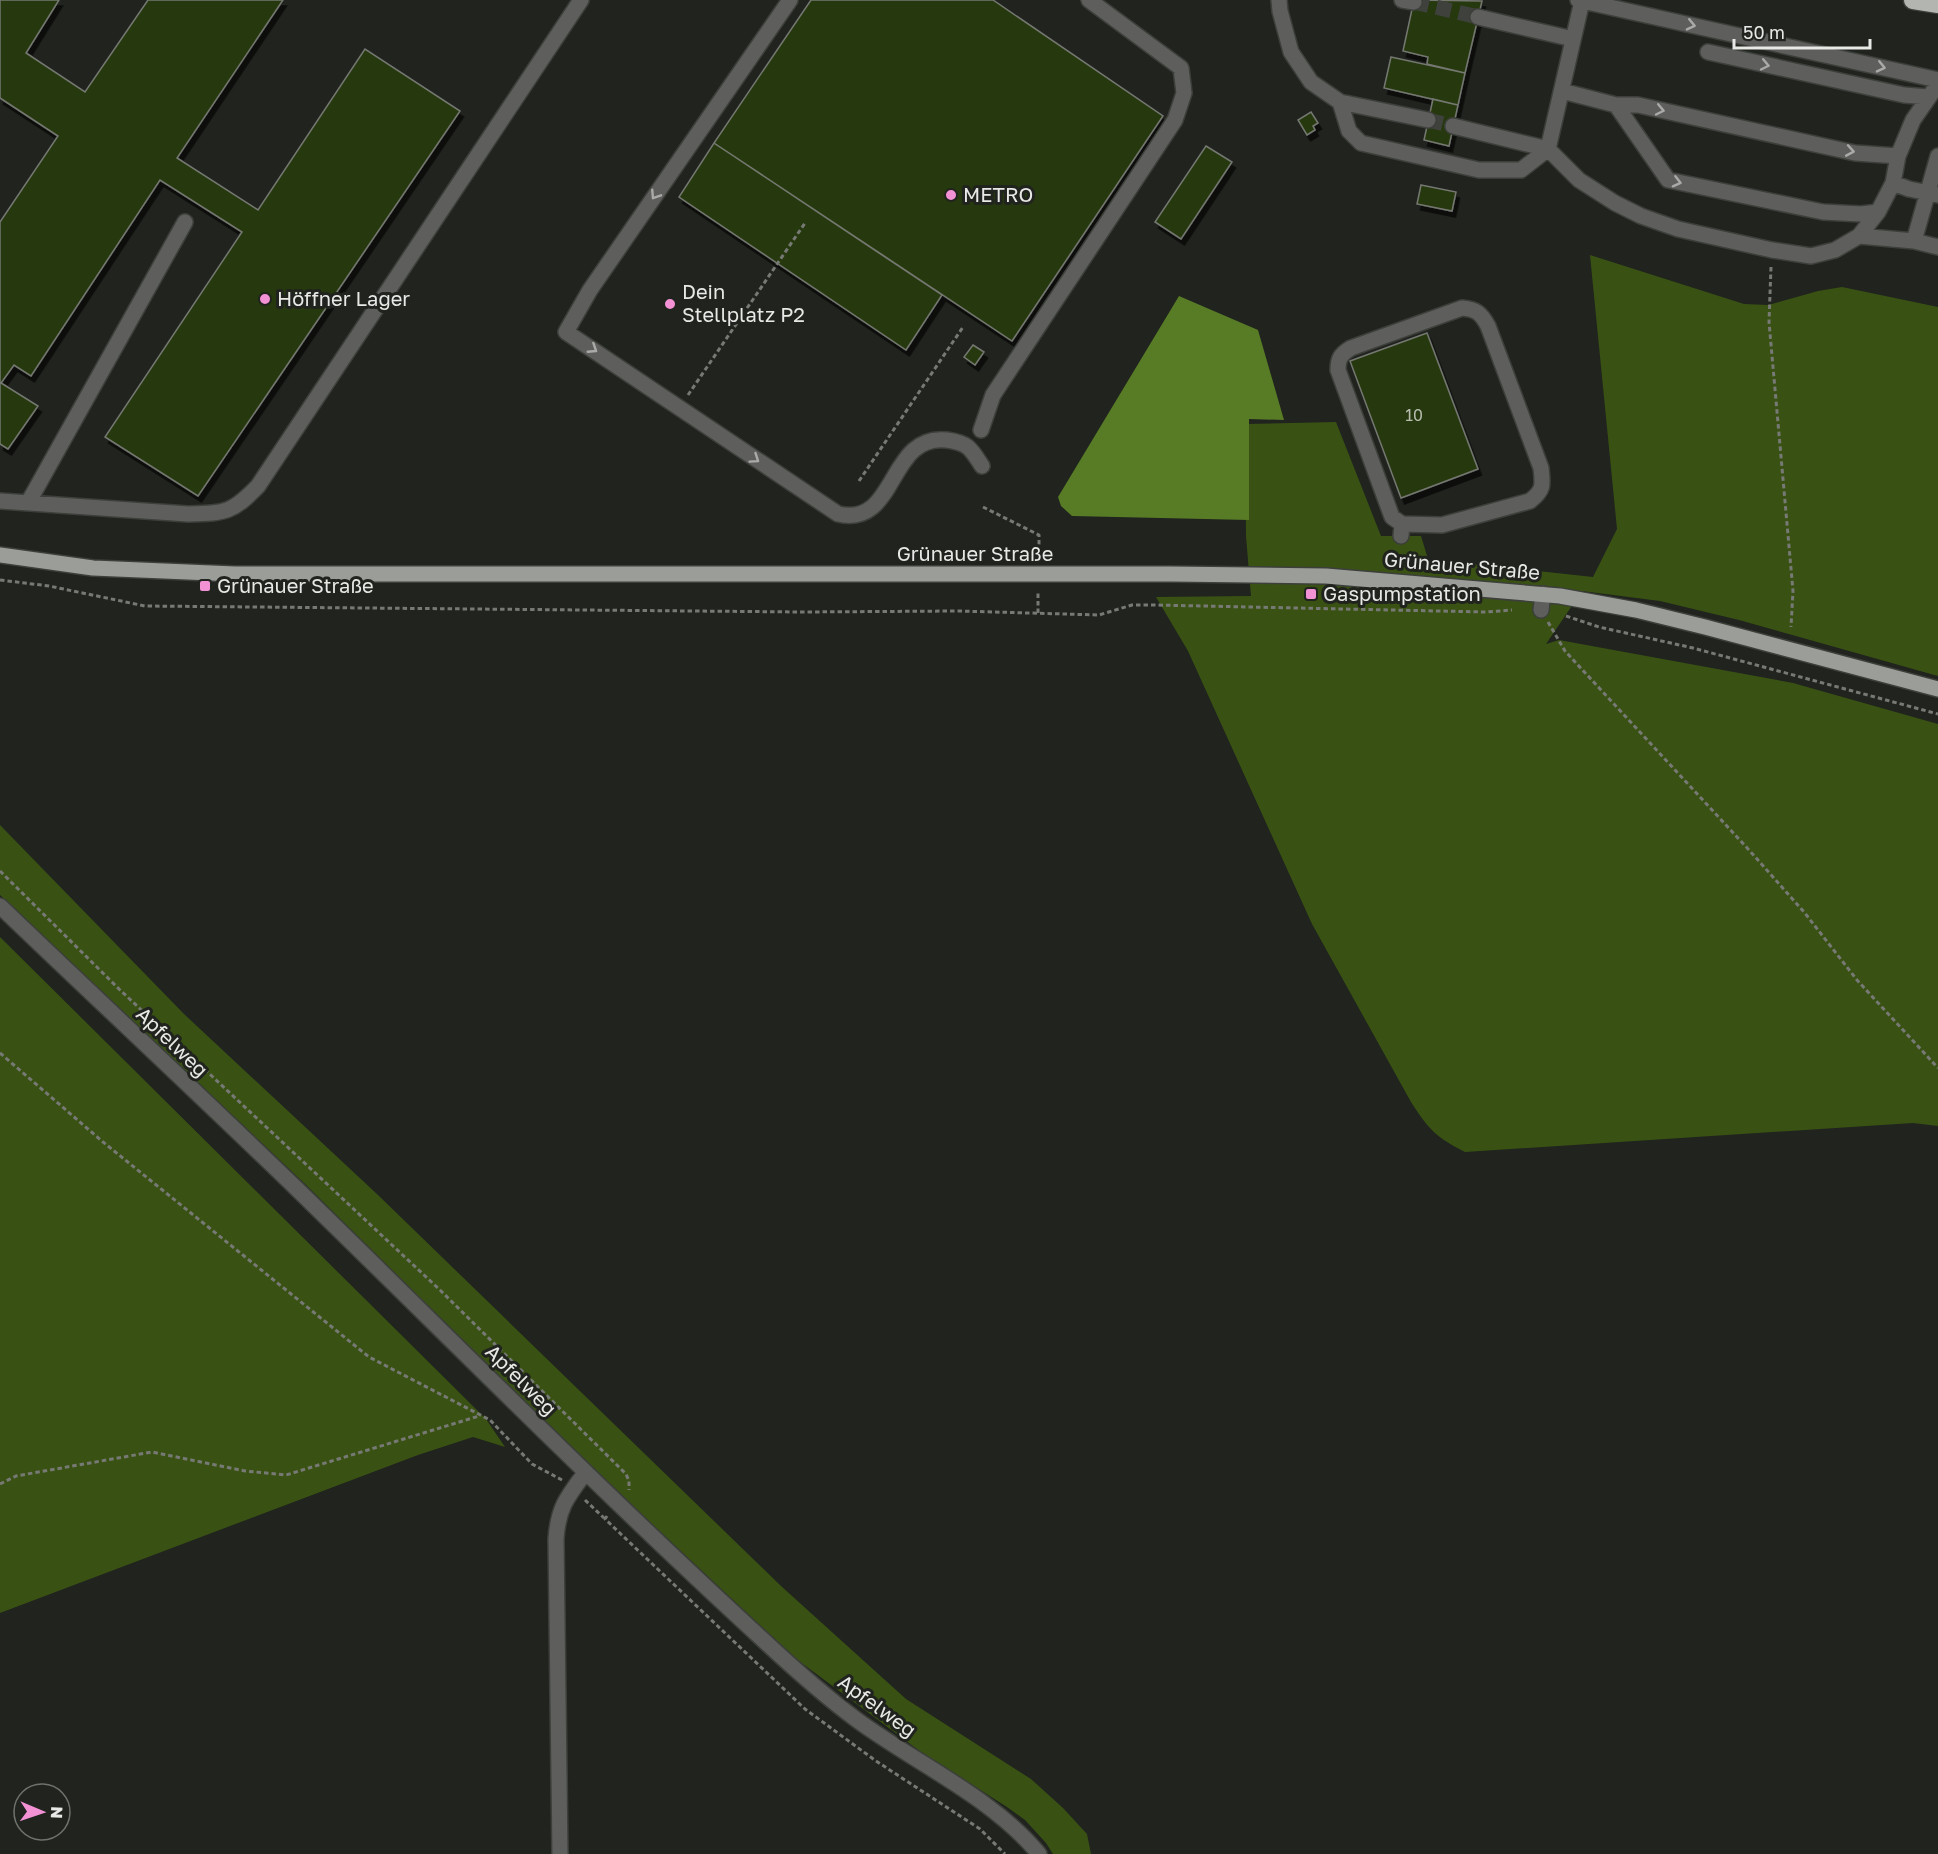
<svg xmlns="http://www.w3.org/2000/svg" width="1938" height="1854" viewBox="0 0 1938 1854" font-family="'Golos Text',sans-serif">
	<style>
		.green { fill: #395213 }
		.water { fill: #587b26 }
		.building { fill: #27390c; stroke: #757872; stroke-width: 1.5; filter: url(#shadow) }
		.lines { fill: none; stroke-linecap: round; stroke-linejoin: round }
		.minor-tunnel { stroke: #3e413c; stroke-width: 15; stroke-dasharray: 15 8; stroke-linecap: butt }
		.minor-casing { stroke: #3c3f3a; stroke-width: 18 }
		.major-casing { stroke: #3c3f3a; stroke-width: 18 }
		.highway-casing { stroke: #3c3f3a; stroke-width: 21 }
		.path { stroke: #777975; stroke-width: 3; stroke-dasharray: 4.5 3; stroke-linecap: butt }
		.minor { stroke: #5e5f5d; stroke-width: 15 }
		.major { stroke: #9a9d98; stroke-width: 15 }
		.highway { stroke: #b2b5b0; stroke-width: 18 }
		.oneway { stroke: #aaaba8 }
		.poi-dot { fill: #f391d5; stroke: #20231e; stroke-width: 2 }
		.labels { text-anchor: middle; stroke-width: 6; stroke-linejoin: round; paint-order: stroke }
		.number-label { font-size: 16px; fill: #b8bdb0 }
		.poi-label { font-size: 20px; fill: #e8e9e6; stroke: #20231e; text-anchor: start }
		.street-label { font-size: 20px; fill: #e8e9e6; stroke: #20231e }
	</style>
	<defs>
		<filter id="shadow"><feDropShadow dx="3.5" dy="6" stdDeviation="0" flood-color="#0009"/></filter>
	</defs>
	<rect width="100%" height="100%" fill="#20231e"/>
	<path class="green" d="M 1590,255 L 1744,304 L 1768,305 L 1818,291 L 1842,287 L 1938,307 L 1938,676 L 1739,620 L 1660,601 L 1582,591 L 1546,644 L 1559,640 L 1793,683 L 1938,724 L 1938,1126 L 1913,1123 L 1465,1152 C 1436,1137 1429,1130 1411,1102 L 1312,924 L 1188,651 L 1156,597 L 1251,596 L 1246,536 L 1245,424 L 1336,422 L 1381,536 L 1421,536 L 1428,559 L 1593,577 L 1617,529 Z
		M 0,825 L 184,1014 L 378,1195 L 781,1586 L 906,1699 L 1031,1779 L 1063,1808 L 1087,1834 L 1091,1854 L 1053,1854 L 1046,1843 L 1025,1820 L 1007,1807 L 921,1752 L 795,1658 L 590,1466 L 305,1184 L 0,895 Z
		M 0,937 L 486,1419 L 505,1447 L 473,1437 L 418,1455 L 0,1613 Z"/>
	<path class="water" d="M 1179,296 L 1258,330 L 1284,420 L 1249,419 L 1249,520 L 1072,516 L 1061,506 L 1058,497 Z"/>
	<path class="building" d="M 0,0 L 59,0 L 26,53 L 85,92 L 148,0 L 283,0 L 177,158 L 258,210 L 365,49 L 460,111 L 198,496 L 105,437 L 242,232 L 160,180 L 31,376 L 14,365 L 1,383 L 38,406 L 8,449 L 0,444 L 0,222 L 58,136 L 0,98 Z
		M 811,0 L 993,0 L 1163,116 L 1012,341 L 714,143 Z
		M 1414,0 L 1482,1 L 1465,73 L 1427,64 L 1428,57 L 1403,51 Z
		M 1391,57 L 1465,73 L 1458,105 L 1384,88 Z
		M 1433,99 L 1458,105 L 1449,146 L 1424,140 Z
		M 1311,112 L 1318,123 L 1313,126 L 1315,130 L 1307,135 L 1298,120 Z
		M 714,143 L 942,295 L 906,350 L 679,197 Z
		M 1206,146 L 1232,162 L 1181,239 L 1155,222 Z
		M 1421,185 L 1456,192 L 1452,211 L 1417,204 Z
		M 1427,333 L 1478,469 L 1401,498 L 1350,361 Z
		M 973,345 L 984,352 L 975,365 L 964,357 Z"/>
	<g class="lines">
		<path class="minor-tunnel" d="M 1414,2 L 1478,17
			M 1428,120 L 1453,126"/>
		<defs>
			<path id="minor" d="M 790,0 L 590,290 L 566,332 L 838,514 C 898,528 887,433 947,440 C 969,443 971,449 982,466
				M 1279,0 L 1280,11 L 1291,52 L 1311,82 L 1340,102 L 1428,120
				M 1402,0 L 1414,2
				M 1578,0 L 1938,80
				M 1478,17 L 1573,39
				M 1708,52 L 1904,95 L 1928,97
				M 1562,91 L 1616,105 L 1638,105 L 1855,153 L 1898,156
				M 1340,102 L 1349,131 L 1361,143 L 1479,170 L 1521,170 L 1548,149 L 1582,1
				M 1616,105 L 1668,180 L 1823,212 L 1861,214 L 1878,212
				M 1453,126 L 1548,149 L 1579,180 L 1615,203 L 1641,216 L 1678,229 L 1772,250 L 1811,256 L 1835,250 L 1859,236 L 1878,212 L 1893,183 L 1898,156 L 1913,120 L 1938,84
				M 1893,183 L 1909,189 L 1938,195
				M 1859,236 L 1914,241 L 1938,247
				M 1914,241 L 1938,156
				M 981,430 L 993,395 L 1175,120 L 1184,93 L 1181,68 L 1089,0
				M 0,501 L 188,514 C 226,513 232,513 258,486 L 581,0
				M 28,503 L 185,222
				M 1401,536 L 1402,524 L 1392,517 L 1338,370 C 1338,358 1341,354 1351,348 L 1462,308 C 1476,309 1481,313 1488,326 L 1541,468 C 1543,485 1544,490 1530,501 L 1442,525 L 1402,524
				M 1541,610 L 1543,594
				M 0,906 C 99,1001 199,1094 297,1189 C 451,1339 602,1492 760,1637 C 791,1666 823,1695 857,1720 C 917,1764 992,1797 1039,1854
				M 560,1854 L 556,1539 C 558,1508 567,1497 585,1473"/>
			<path id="major" d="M 0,555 L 93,568 L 235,574 L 1171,574 L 1326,576 L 1560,596 L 1636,610 L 1705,627 L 1938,689"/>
			<path id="highway" d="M 1913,0 L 1938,4"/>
		</defs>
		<use href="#minor" class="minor-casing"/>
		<use href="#major" class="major-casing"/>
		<use href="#highway" class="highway-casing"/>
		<path class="path" d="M 1771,267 L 1769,322 L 1793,591 L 1791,627
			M 688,395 L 805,223
			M 859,481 L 963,327
			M 983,507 L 1039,535 L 1039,557
			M 0,580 L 49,586 L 145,606 L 803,612 L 959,611 L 1099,615 L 1132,605 L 1155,605 L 1486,612 L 1512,610
			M 1038,613 L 1038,591
			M 1566,616 L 1599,627 L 1693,648 L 1938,714
			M 1548,622 L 1565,651 L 1749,850 L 1804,912 L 1857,980 L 1938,1068
			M 0,871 L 119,989 L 440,1290 L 626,1474 L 629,1481 L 629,1490
			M 0,1053 L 103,1142 L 369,1357 L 490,1420 L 532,1464 L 562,1480
			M 0,1484 L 16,1476 L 152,1452 L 245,1471 L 286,1475 L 479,1416
			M 585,1500 L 604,1518
			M 607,1516 L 605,1519 L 805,1709 L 876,1761 L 980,1829 L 1005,1854"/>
		<use href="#minor" class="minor"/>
		<use href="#major" class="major"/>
		<use href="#highway" class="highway"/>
	</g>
	<defs><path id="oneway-chevron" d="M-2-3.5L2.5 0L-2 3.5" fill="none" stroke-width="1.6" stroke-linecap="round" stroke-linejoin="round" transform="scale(1.5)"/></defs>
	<g class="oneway">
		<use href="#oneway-chevron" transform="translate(1691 25) rotate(13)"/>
		<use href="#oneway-chevron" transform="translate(1765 65) rotate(12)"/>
		<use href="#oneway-chevron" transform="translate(1881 67) rotate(13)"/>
		<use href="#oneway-chevron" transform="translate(1660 110) rotate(12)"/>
		<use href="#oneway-chevron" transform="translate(1850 151) rotate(10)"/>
		<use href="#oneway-chevron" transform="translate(1677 182) rotate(14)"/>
		<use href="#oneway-chevron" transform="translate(655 195) rotate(123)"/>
		<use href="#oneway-chevron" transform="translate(593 349) rotate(33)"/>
		<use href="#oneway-chevron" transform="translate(755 459) rotate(34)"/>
	</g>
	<g class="poi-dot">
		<circle cx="951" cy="195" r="6"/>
		<circle cx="265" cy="299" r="6"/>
		<circle cx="670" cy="304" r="6"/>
		<rect x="199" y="580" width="12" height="12" rx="3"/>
		<rect x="1305" y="588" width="12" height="12" rx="3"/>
	</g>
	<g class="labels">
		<g class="number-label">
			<text x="1414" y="421">10</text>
		</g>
		<g class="poi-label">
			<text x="963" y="202">METRO</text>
			<text x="682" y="299">Dein<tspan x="682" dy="23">Stellplatz P2</tspan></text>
			<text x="277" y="306">Höffner Lager</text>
			<text x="217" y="593">Grünauer Straße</text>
			<text x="1323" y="601">Gaspumpstation</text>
		</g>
		<g class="street-label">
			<text x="975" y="561">Grünauer Straße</text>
			<text transform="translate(1462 566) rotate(5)" y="7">Grünauer Straße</text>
			<text transform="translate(172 1042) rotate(44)" y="7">Apfelweg</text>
			<text transform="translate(521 1380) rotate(45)" y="7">Apfelweg</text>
			<text transform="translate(877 1706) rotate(36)" y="7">Apfelweg</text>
		</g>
	</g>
	<g transform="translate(42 1812) rotate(92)"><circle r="28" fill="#20231e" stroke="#70726e" stroke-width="1.5"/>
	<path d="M0-4.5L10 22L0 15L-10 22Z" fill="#f391d5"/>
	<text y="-9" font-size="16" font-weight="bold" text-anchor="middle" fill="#e8e9e6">N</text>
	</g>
	<path d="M1734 39v9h136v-9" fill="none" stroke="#e8e9e6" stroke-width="3"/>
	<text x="1743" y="39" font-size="18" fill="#e8e9e6" stroke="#20231e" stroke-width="4.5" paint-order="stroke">50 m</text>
</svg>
